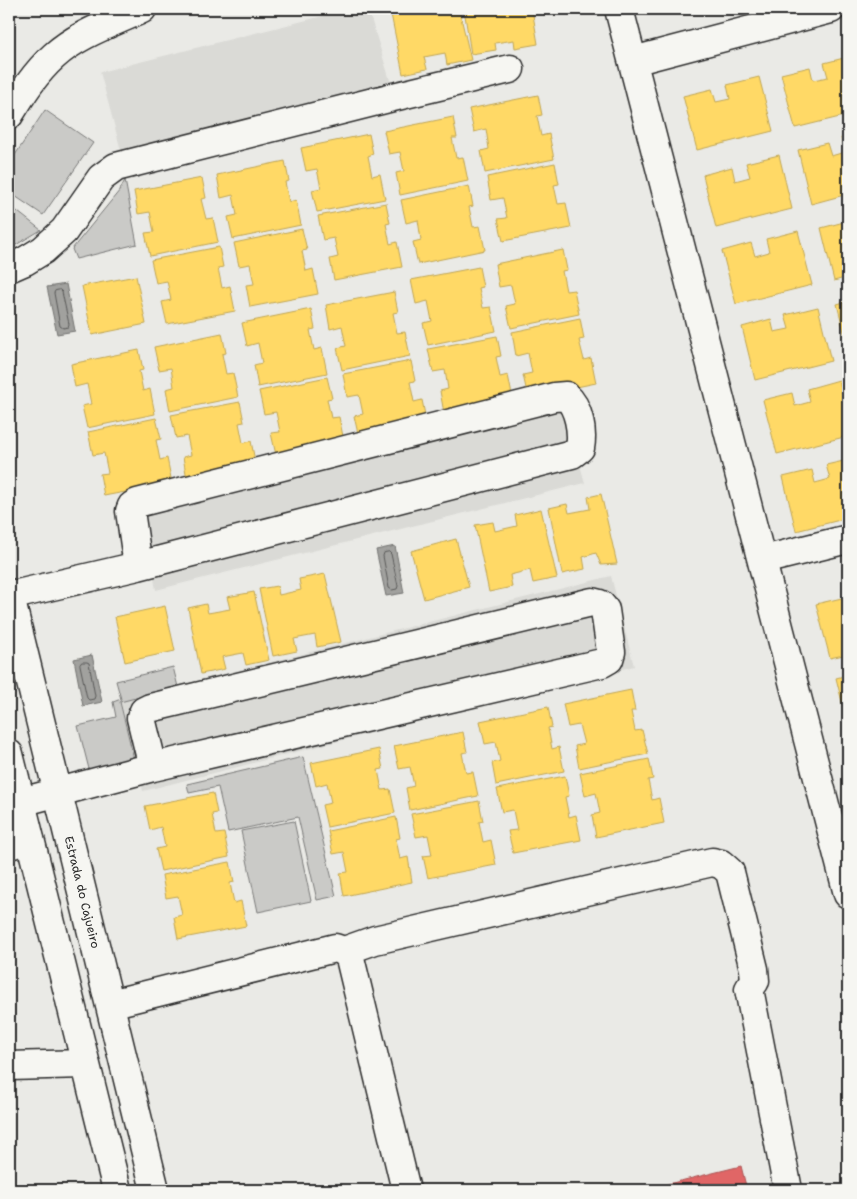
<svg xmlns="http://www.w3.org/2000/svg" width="857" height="1199" viewBox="0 0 857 1199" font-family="'Shantell Sans',sans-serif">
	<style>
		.built { fill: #dadad6 }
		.green { fill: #cacac7; stroke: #7a7a79 }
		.water { fill: #a1a19e; stroke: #727270 }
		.homes { fill: #ffd966; stroke: #bfa554 }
		.shops { fill: #e06666; stroke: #aa5454 }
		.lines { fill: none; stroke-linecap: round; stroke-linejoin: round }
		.shore { stroke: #5a5a59; stroke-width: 1 }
		.minor-casing { stroke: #2b2b2b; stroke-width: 31 }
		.major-casing { stroke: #2b2b2b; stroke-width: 31 }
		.minor { stroke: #f6f6f2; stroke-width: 28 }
		.major { stroke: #f6f6f2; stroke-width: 28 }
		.labels { text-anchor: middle; stroke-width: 5; stroke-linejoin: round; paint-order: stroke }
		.street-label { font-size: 12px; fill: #2b2b2b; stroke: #f6f6f2 }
	</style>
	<rect width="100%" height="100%" fill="#eaeae6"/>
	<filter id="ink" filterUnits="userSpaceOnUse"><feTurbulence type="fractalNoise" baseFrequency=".02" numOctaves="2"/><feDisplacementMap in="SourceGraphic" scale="10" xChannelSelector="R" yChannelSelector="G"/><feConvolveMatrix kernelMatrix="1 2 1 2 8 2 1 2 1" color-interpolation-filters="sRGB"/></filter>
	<g filter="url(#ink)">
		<path class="built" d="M 351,9 L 368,9 L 397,103 L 127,173 L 100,72 Z
			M 561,396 L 585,483 L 156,590 L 141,502 Z
			M 611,576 L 634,666 L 143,791 L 120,700 Z"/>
		<path class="green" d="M 45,110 L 93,143 L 43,215 L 9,192 L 9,164 Z
			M 125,180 L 137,244 L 76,259 L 72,249 L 120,190 Z
			M 9,205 L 41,230 L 9,249 Z
			M 173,667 L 178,687 L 120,702 L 135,763 L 90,773 L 78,726 L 116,717 L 113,702 L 121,699 L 116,681 Z
			M 303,757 L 336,896 L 317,900 L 298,817 L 228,832 L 218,787 L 189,793 L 187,784 Z
			M 294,821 L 311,901 L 258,912 L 241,831 Z"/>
		<path class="water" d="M 66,284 L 75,331 L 57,334 L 47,287 Z
			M 395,546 L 404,593 L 386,596 L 376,550 Z
			M 92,655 L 102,702 L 83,706 L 74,659 Z"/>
		<path class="homes" d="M 390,9 L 408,9 L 409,13 L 431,9 L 459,9 L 471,60 L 447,65 L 445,53 L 424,57 L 427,69 L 403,74 Z
			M 464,9 L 532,9 L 538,44 L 515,48 L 514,40 L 495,43 L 496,50 L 471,54 Z
			M 848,57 L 848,115 L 795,128 L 781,74 L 810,67 L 813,80 L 828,77 L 824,63 Z
			M 759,77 L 773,131 L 697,150 L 683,96 L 712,89 L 716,102 L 730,99 L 727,85 Z
			M 538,95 L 542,115 L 537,116 L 541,136 L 549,134 L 554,159 L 485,173 L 481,151 L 489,149 L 486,129 L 474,132 L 469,109 Z
			M 453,117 L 457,138 L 452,138 L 456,158 L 463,157 L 468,181 L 400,195 L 396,173 L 404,171 L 400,152 L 389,154 L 384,131 Z
			M 369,134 L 373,154 L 368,156 L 372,176 L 380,174 L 385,199 L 317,212 L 312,190 L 321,188 L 317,169 L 306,171 L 301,148 Z
			M 848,137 L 848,194 L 811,204 L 798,150 L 827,143 L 831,156 L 845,152 L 841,138 Z
			M 779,155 L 792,209 L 716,228 L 703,175 L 732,167 L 735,181 L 750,177 L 746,163 Z
			M 285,161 L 289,181 L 285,182 L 289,202 L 296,200 L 301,225 L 233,239 L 228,217 L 237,215 L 233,195 L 221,198 L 217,175 Z
			M 555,163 L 559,184 L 554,185 L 558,204 L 566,203 L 571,228 L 503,241 L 498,219 L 507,218 L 503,198 L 491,200 L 487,177 Z
			M 202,178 L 206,198 L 201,199 L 206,219 L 213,218 L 218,242 L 150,256 L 145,233 L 154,232 L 150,212 L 138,214 L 134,191 Z
			M 469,186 L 473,206 L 469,207 L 473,227 L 480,226 L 485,250 L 418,264 L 413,242 L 421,240 L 418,220 L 406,223 L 401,200 Z
			M 386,203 L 390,223 L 386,224 L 390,244 L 397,242 L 402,267 L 334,280 L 330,259 L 338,257 L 334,238 L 323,240 L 318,216 Z
			M 848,221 L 848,277 L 834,281 L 821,228 Z
			M 302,229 L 307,250 L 302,251 L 306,271 L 313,269 L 318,294 L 250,307 L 246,285 L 254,284 L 250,264 L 239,266 L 234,243 Z
			M 798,231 L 812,285 L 736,304 L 722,251 L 751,243 L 755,256 L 769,252 L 766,239 Z
			M 219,247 L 223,267 L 218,268 L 222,288 L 230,286 L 235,311 L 167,324 L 162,302 L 171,300 L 167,281 L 156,283 L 151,260 Z
			M 563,250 L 567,270 L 562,271 L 566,291 L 574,290 L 579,314 L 511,328 L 506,306 L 515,304 L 511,285 L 499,287 L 495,264 Z
			M 479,267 L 483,287 L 479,288 L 483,308 L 491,307 L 496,331 L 428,345 L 423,323 L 432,321 L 428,301 L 416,304 L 411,280 Z
			M 136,276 L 146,324 L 92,335 L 82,286 Z
			M 394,292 L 398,312 L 393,313 L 397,333 L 405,332 L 410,356 L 342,370 L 337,348 L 346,346 L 342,326 L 330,329 L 326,305 Z
			M 848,301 L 848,348 L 837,304 Z
			M 818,307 L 831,361 L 755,380 L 742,327 L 771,319 L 774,332 L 789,329 L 785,315 Z
			M 311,309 L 315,329 L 310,330 L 314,350 L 322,348 L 327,373 L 258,387 L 254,365 L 262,363 L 258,343 L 247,346 L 242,323 Z
			M 580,318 L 584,339 L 579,340 L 584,360 L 591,358 L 596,383 L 528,397 L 523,375 L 532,373 L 528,353 L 516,356 L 512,332 Z
			M 222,333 L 226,353 L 222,354 L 226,374 L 233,373 L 238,397 L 170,411 L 166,389 L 174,387 L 171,368 L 159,370 L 154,347 Z
			M 497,336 L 501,356 L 496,357 L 500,377 L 508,375 L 513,400 L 444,413 L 440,391 L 448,389 L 445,370 L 433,372 L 428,349 Z
			M 139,350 L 143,370 L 139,371 L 143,391 L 150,389 L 155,414 L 87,428 L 82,406 L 91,404 L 87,384 L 75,387 L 71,364 Z
			M 411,361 L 415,381 L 410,382 L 414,402 L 422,400 L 427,425 L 359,438 L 354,416 L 363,414 L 359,395 L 347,397 L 343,374 Z
			M 327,377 L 332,398 L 327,399 L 331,418 L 339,417 L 344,441 L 276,455 L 271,433 L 280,432 L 276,412 L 264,414 L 259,391 Z
			M 839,380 L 848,417 L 848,436 L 777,454 L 763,400 L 792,393 L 795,406 L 810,402 L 807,389 Z
			M 240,402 L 244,422 L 239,423 L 243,443 L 251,441 L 256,466 L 187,479 L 183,457 L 191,455 L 187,436 L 176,438 L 171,415 Z
			M 156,418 L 161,439 L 156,440 L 160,460 L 167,458 L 172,483 L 104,496 L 100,474 L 108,473 L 104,453 L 93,455 L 88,432 Z
			M 848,460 L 848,518 L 796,531 L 783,477 L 812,470 L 815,483 L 830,479 L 826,465 Z
			M 601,494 L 617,564 L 601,565 L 596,553 L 583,557 L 585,569 L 562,574 L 549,508 L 567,504 L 569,513 L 590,509 L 588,497 Z
			M 541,509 L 557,578 L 533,583 L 530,570 L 510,575 L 512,587 L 489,592 L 475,525 L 493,522 L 495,531 L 517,526 L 515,515 Z
			M 456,539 L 469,587 L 424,599 L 411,551 Z
			M 325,574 L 341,642 L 317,647 L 315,635 L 294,639 L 297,651 L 273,656 L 259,589 L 277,586 L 279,595 L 301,590 L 299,579 Z
			M 254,592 L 269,660 L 246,665 L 243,653 L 222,657 L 225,669 L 201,674 L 188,608 L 206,604 L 208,613 L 230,609 L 227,597 Z
			M 846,597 L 848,608 L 848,654 L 830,658 L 816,604 Z
			M 165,606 L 175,651 L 125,662 L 115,617 Z
			M 848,675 L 848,726 L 836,678 Z
			M 631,690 L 635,711 L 631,711 L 635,731 L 642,730 L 648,754 L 579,768 L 575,746 L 584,744 L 579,725 L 568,727 L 563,704 Z
			M 548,707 L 552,727 L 548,728 L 552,749 L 559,747 L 564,771 L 496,785 L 492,763 L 500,761 L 496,742 L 485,744 L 480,721 Z
			M 463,732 L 467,752 L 462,753 L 466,773 L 473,772 L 478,796 L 410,810 L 406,788 L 414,786 L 410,767 L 399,769 L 394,746 Z
			M 379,749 L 383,769 L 378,770 L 382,790 L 390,789 L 395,813 L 327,827 L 322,805 L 331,803 L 327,783 L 316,786 L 311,763 Z
			M 649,759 L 653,779 L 648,780 L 652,800 L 659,798 L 664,823 L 596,837 L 592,815 L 600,813 L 596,793 L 585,796 L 580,773 Z
			M 565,776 L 569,796 L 565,797 L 569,817 L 576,815 L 581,840 L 513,853 L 508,831 L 517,830 L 513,810 L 502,812 L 497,789 Z
			M 213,793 L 217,813 L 212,814 L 216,834 L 224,833 L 229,857 L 161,871 L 156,849 L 165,847 L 161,827 L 150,830 L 145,806 Z
			M 479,801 L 483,821 L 479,822 L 483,842 L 491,840 L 496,865 L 428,878 L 423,856 L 432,855 L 428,835 L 416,837 L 411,814 Z
			M 396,817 L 400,838 L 396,839 L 400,859 L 408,857 L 412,882 L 344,896 L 340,873 L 348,872 L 344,852 L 333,854 L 328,831 Z
			M 230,862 L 234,882 L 230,883 L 234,903 L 241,901 L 246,926 L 178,939 L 174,917 L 182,915 L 178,896 L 166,898 L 162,875 Z"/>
		<path class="shops" d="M 741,1166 L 747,1190 L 644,1190 Z"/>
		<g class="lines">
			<path class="shore" d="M 60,290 L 62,292 L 69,324 L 68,327 L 63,328 L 60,326 L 54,293 L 55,291 Z
				M 389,552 L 391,554 L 398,586 L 397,589 L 392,590 L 389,588 L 383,556 L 384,553 Z
				M 82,662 L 87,662 L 89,663 L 95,696 L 94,699 L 89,700 L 87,698 L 80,665 Z"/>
			<defs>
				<path id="minor" d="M 619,9 L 848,894
					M 633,61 L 831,9
					M 9,115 C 22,94 35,73 54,56 C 78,34 112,23 142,9
					M 9,268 L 25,261 L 43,250 L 64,231 L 101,178 L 116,167 L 389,98 L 510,69
					M 763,560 L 848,539
					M 9,596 L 138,566 L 572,454 L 580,448 C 583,432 579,407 566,396 L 554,397 L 137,503 L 132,506 L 130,511 L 138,566
					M 21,802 L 153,767 L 602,663 L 609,659 L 611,652 L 605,610 L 600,604 L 592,602 L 150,708 L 144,711 L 141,718 L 153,767
					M 9,845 L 30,840
					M 344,951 L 350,958 L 406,1190
					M 110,1004 L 335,948 L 344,951 L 375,940 L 712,862 L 721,864 L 730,872 L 754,969 L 755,981 L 749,989 L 788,1190
					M 9,1066 L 85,1064"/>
				<g id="major">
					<path id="s1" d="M 9,593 L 155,1190"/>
					<path d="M 9,754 L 117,1190"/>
				</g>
			</defs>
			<use href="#minor" class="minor-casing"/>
			<use href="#major" class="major-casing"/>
			<use href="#minor" class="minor"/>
			<use href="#major" class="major"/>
		</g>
	</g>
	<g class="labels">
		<g class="street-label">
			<text dy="4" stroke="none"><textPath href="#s1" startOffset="308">Estrada do Cajueiro</textPath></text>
		</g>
	</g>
	<rect width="857" height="1199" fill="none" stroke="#f6f6f2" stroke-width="30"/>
	<rect x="15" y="15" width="827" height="1169" fill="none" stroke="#2b2b2b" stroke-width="2" filter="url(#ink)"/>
</svg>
